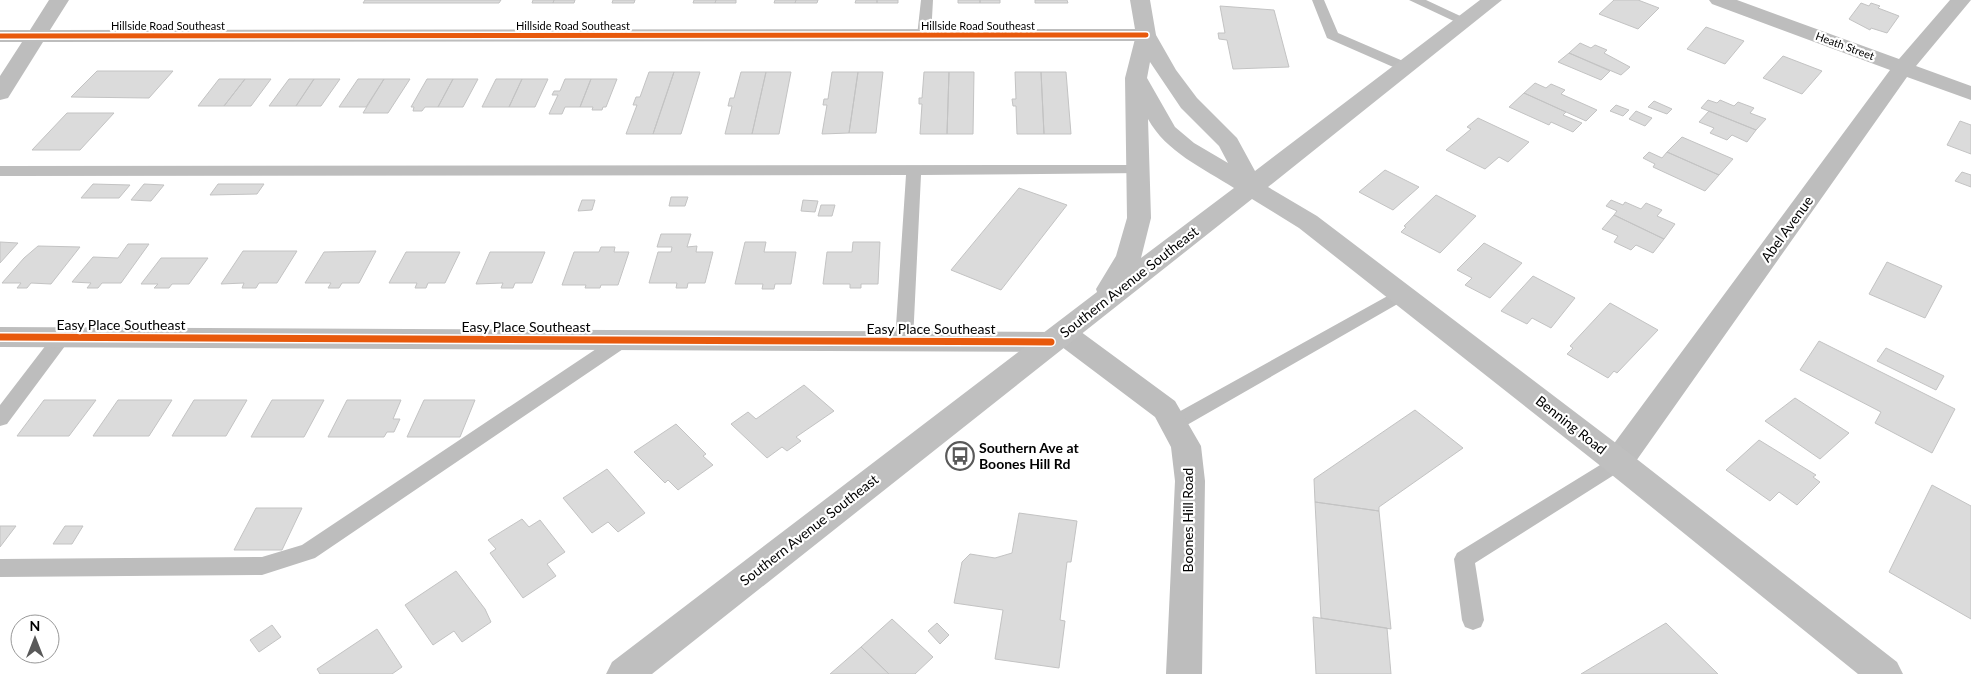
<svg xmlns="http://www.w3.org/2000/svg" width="1971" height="674" viewBox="0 0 1971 674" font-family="Lato,sans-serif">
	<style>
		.building { fill: #dbdbdb; stroke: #c3c3c3 }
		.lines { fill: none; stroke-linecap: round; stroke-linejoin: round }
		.service { fill: #bdbdbd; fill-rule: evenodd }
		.minor { fill: #bdbdbd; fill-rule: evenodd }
		.secondary { fill: #bfbfbf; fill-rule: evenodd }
		.cycleway-far1-casing { stroke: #fff; stroke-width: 8 }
		.cycleway-casing { stroke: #fff; stroke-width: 10 }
		.cycleway-far1 { stroke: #e8590c; stroke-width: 5 }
		.cycleway { stroke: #e8590c; stroke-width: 7 }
		.labels { text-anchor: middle; stroke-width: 4.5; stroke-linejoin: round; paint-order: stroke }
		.far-street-label { font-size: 11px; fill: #000; stroke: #fff }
		.street-label { font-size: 14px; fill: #000; stroke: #fff }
		.poi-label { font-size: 14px; font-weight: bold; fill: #000; stroke: #fff; text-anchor: start }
	</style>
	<rect width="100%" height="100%" fill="#fff"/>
	<path class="building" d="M 365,0 L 501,0 L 499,3 L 363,3 Z
		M 533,0 L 554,0 L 553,3 L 532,3 Z
		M 554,0 L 575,0 L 574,3 L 553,3 Z
		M 613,0 L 635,0 L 634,3 L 612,3 Z
		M 694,0 L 716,0 L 715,3 L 693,3 Z
		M 716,0 L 736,0 L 736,3 L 715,3 Z
		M 775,0 L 796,0 L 795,3 L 774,3 Z
		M 796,0 L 818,0 L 817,3 L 795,3 Z
		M 856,0 L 877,0 L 877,3 L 855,3 Z
		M 877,0 L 898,0 L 898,3 L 877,3 Z
		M 958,0 L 980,0 L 980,3 L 958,3 Z
		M 980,0 L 1000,0 L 1000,3 L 980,3 Z
		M 1035,0 L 1067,0 L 1068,3 L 1035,3 Z
		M 1614,0 L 1638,0 L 1659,8 L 1638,29 L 1599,14 Z
		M 1861,3 L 1869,6 L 1871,3 L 1880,6 L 1878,8 L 1899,16 L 1887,33 L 1871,28 L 1870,30 L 1849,19 Z
		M 1220,6 L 1274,10 L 1289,67 L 1233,69 L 1227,40 L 1219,39 L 1218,33 L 1225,33 Z
		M 1706,27 L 1744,41 L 1725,64 L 1687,49 Z
		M 1580,43 L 1591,48 L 1595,45 L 1607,50 L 1604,53 L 1630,67 L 1621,75 L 1569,53 Z
		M 1569,53 L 1610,71 L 1601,80 L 1558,62 Z
		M 1783,56 L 1822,71 L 1802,94 L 1763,78 Z
		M 97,71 L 173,71 L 149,98 L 71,97 Z
		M 649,72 L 674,72 L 653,134 L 626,134 L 637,105 L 633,105 L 636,97 L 640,97 Z
		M 674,72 L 700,72 L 681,134 L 653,134 Z
		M 741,72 L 766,72 L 752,134 L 725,134 L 732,106 L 728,106 L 730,98 L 734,98 Z
		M 766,72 L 791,72 L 779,134 L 752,134 Z
		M 832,72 L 858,72 L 849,133 L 822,134 L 827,105 L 823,105 L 824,99 L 828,99 Z
		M 858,72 L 883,72 L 876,133 L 849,133 Z
		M 924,72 L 949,72 L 947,134 L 920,134 L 922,104 L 919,104 L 919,98 L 922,98 Z
		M 949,72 L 974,72 L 973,134 L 947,134 Z
		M 1015,72 L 1041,72 L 1044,134 L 1017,134 L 1016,106 L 1013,106 L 1012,99 L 1016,99 Z
		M 1041,72 L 1066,72 L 1071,134 L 1044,134 Z
		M 219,79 L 245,79 L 224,106 L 198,106 Z
		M 245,79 L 271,79 L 251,106 L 224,106 Z
		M 289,79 L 314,79 L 296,106 L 269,106 Z
		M 314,79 L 340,79 L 321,106 L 296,106 Z
		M 358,79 L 384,79 L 366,107 L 339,107 Z
		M 384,79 L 410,79 L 388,113 L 363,113 Z
		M 427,79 L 453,79 L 438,107 L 425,107 L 422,111 L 413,111 L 414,107 L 411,107 Z
		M 453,79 L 478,79 L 463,107 L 438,107 Z
		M 496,79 L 522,79 L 509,107 L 482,107 Z
		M 522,79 L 548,79 L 535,107 L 509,107 Z
		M 565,79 L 591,79 L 580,107 L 565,107 L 562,114 L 549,114 L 558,95 L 552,95 L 554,91 L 560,91 Z
		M 591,79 L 617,79 L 606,107 L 603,107 L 602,110 L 592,110 L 593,107 L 580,107 Z
		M 1535,83 L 1546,88 L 1551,84 L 1565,90 L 1561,94 L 1597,110 L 1586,121 L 1524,93 Z
		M 1524,93 L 1566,112 L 1563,115 L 1582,123 L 1573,132 L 1551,122 L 1549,125 L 1509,107 Z
		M 1708,100 L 1717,103 L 1720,100 L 1734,106 L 1738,102 L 1754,108 L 1750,113 L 1766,119 L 1756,130 L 1701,108 Z
		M 1654,101 L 1672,109 L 1667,114 L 1648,107 Z
		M 1616,105 L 1629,110 L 1623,116 L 1610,111 Z
		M 1636,111 L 1652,118 L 1645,126 L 1629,119 Z
		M 1709,111 L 1756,130 L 1747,142 L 1732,135 L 1727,140 L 1710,133 L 1714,128 L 1699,122 Z
		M 67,113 L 114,113 L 80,150 L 32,150 Z
		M 1478,118 L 1529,142 L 1508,162 L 1499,157 L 1485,169 L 1446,150 L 1471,129 L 1467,127 Z
		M 1960,121 L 1971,125 L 1971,154 L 1947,145 Z
		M 1682,137 L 1733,159 L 1719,175 L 1667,152 Z
		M 1649,152 L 1662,158 L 1667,152 L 1719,175 L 1705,191 L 1653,167 L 1655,164 L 1643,158 Z
		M 1385,170 L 1419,187 L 1393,210 L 1359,192 Z
		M 1962,172 L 1971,175 L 1971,187 L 1955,181 Z
		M 93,184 L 130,185 L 119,198 L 81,198 Z
		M 144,184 L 164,185 L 151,201 L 131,200 Z
		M 218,184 L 264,184 L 257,194 L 210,195 Z
		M 1019,188 L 1067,205 L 1001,290 L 951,270 Z
		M 1436,195 L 1476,216 L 1440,253 L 1401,232 L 1406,227 L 1404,226 Z
		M 671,197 L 688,197 L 685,206 L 669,206 Z
		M 582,200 L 595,200 L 592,210 L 578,211 Z
		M 803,200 L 818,201 L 815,212 L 801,211 Z
		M 1611,200 L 1623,205 L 1625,202 L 1641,209 L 1646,203 L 1662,210 L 1657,216 L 1675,224 L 1664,239 L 1614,215 L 1617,211 L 1606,206 Z
		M 821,205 L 835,205 L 832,216 L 818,216 Z
		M 1614,215 L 1664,239 L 1653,253 L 1636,245 L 1631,250 L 1614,242 L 1618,236 L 1602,229 Z
		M 661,234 L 691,234 L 687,247 L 697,246 L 696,252 L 713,252 L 705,283 L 688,283 L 687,288 L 676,288 L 677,283 L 649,283 L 658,252 L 671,252 L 672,247 L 657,247 Z
		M 0,242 L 18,243 L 0,263 Z
		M 745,242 L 766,242 L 764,252 L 796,252 L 791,284 L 775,284 L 774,289 L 762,289 L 763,284 L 735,284 Z
		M 853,242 L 880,242 L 878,284 L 861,284 L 861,288 L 850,288 L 850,284 L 823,284 L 827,252 L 852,252 Z
		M 1484,243 L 1522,263 L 1490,298 L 1465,285 L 1472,278 L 1457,270 Z
		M 128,244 L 149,244 L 121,283 L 102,283 L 98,288 L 87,288 L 91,283 L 72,282 L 93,257 L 118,258 Z
		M 38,246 L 80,247 L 51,284 L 31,283 L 27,288 L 17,288 L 21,283 L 2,283 L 24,258 Z
		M 601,247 L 615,247 L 614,252 L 629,252 L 618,285 L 601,285 L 600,288 L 585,288 L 586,285 L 562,285 L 574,252 L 599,252 Z
		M 243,251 L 297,251 L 277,283 L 259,283 L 256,288 L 242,288 L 244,283 L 221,284 Z
		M 376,251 L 359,283 L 342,283 L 339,288 L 328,288 L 331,283 L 305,283 L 324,252 Z
		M 406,252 L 460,252 L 445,283 L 428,283 L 426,288 L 415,288 L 417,283 L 389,283 Z
		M 490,252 L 545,252 L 532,283 L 515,283 L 513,288 L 501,288 L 503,283 L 476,284 Z
		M 161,258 L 208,258 L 189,284 L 172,284 L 169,288 L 154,288 L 158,284 L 141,284 Z
		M 1887,262 L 1942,286 L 1925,318 L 1869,294 Z
		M 1533,276 L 1575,298 L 1551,328 L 1532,318 L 1527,324 L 1501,311 Z
		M 1610,303 L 1658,330 L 1617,373 L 1614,371 L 1608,378 L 1567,354 L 1573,348 L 1570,346 Z
		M 1819,341 L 1955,409 L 1932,453 L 1875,423 L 1881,412 L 1800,370 Z
		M 1886,348 L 1944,376 L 1936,390 L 1877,361 Z
		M 804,385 L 834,411 L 796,437 L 801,441 L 787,451 L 782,447 L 767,458 L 731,424 L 748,412 L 756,419 Z
		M 1795,398 L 1849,433 L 1820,459 L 1765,421 Z
		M 44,400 L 96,400 L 69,436 L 17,436 Z
		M 118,400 L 172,400 L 149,436 L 93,436 Z
		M 194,400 L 247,400 L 226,436 L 172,436 Z
		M 272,400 L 324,400 L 304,437 L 251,437 Z
		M 347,400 L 401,400 L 393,419 L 400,419 L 394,432 L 387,432 L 384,437 L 328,437 Z
		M 424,400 L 475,400 L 460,437 L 407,437 Z
		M 1415,410 L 1463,448 L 1379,507 L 1379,511 L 1315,502 L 1314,479 Z
		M 676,424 L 706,454 L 703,456 L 713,465 L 678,490 L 668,480 L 665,483 L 634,452 Z
		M 1759,440 L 1816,475 L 1813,477 L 1820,482 L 1797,505 L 1779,492 L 1770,501 L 1726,470 Z
		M 607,469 L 645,513 L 618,532 L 608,522 L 592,533 L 563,498 Z
		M 1932,485 L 1971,506 L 1971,619 L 1889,572 Z
		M 1315,502 L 1379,511 L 1391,629 L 1321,618 Z
		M 256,508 L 302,508 L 282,550 L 234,550 Z
		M 1019,513 L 1077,521 L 1071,562 L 1067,562 L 1060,620 L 1065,621 L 1059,668 L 995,659 L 1003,610 L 954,603 L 962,562 L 970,554 L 995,558 L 1012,553 Z
		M 522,519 L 529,527 L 540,520 L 565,552 L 547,564 L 556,576 L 523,598 L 490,553 L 496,549 L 488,540 Z
		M 0,526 L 16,526 L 0,547 Z
		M 65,526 L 83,526 L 72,544 L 53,544 Z
		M 456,571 L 485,609 L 491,622 L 462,642 L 454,631 L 433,645 L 405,605 Z
		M 1313,617 L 1387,628 L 1391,674 L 1316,674 Z
		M 892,619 L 933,657 L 915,674 L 889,674 L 861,647 Z
		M 937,623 L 949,635 L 940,644 L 928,631 Z
		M 1666,623 L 1718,674 L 1581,674 Z
		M 272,625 L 281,637 L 259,652 L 250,640 Z
		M 377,629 L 402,667 L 392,674 L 320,674 L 317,669 Z
		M 861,647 L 889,674 L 830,674 Z"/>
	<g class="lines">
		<path class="service" d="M 921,0 L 933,0 L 931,36 L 924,40 L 917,36 Z
			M 1312,0 L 1324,0 L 1338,33 L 1410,64 L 1412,67 L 1410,70 L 1400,70 L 1327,38 Z
			M 1409,0 L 1426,0 L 1471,21 L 1465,25 L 1460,24 Z
			M 1139,165 L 1147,170 L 1144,173 L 921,175 L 913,341 L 910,346 L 904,348 L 898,346 L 895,341 L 906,175 L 0,176 L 0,166 Z
			M 1402,288 L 1408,290 L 1410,294 L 1408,298 L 1180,429 L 1173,431 L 1166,429 L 1164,424 L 1166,419 Z
			M 62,330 L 68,332 L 71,337 L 68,342 L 7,424 L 0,426 L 0,405 L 56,332 Z
			M 623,333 L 629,335 L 632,340 L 629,345 L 315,558 L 262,575 L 0,577 L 0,559 L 262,557 L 302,545 L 617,335 Z
			M 1618,454 L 1625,456 L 1628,462 L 1625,468 L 1475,563 L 1484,620 L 1481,627 L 1473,630 L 1465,627 L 1462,620 L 1454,559 L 1457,553 Z"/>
		<path class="minor" d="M 49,0 L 69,0 L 50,30 L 1146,29 L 1153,31 L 1156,35 L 1153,39 L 1146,41 L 43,42 L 8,98 L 0,100 L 0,76 L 22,42 L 0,42 L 0,30 L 30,30 Z
			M 1709,0 L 1737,0 L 1899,59 L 1950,0 L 1971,0 L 1916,66 L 1971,86 L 1971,100 L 1907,77 L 1629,471 L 1618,474 L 1607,471 L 1603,462 L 1607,453 L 1890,70 L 1712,4 Z
			M 1063,323 L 1073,326 L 1175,401 L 1201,446 L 1205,481 L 1202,674 L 1166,674 L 1175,481 L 1171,447 L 1155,417 L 1062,347 L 1051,352 L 0,347 L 0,327 L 1050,332 L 1053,326 Z"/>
		<path class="secondary" d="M 1130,0 L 1150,0 L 1156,35 L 1176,70 L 1197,98 L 1237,138 L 1255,171 L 1480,0 L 1502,0 L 1268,187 L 1317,216 L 1629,453 L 1897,662 L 1903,674 L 1858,674 L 1607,471 L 1299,228 L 1252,199 L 652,674 L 606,674 L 612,662 L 1097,292 L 1096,289 L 1116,256 L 1127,218 L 1125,78 L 1136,35 ZM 1150,62 L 1181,108 L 1219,146 L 1228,163 L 1194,143 L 1175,127 L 1147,78 ZM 1148,119 C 1166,152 1203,168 1234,188 L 1141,258 L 1151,218 Z"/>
		<defs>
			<path id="cycleway-far1" d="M 0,36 L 1146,35"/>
			<path id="cycleway" d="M 0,337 L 1051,342"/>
		</defs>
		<use href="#cycleway-far1" class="cycleway-far1-casing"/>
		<use href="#cycleway" class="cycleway-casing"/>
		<use href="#cycleway-far1" class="cycleway-far1"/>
		<use href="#cycleway" class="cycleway"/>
	</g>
	<defs>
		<symbol id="bus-ring" viewBox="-11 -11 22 22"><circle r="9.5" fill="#fff" stroke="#595959" stroke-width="1.5"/><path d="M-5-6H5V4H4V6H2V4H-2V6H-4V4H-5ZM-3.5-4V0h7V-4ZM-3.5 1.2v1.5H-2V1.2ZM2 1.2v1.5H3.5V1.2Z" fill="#595959"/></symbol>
	</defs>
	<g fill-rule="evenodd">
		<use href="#bus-ring" x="944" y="440" width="32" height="32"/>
	</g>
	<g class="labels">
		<g class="far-street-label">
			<text x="168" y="30">Hillside Road Southeast</text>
			<text x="573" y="30">Hillside Road Southeast</text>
			<text x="978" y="30">Hillside Road Southeast</text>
			<text transform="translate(1845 46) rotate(20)" y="4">Heath Street</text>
		</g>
		<g class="street-label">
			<text transform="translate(1787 229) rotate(-54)" y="5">Abel Avenue</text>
			<text transform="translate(1129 282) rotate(-38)" y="5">Southern Avenue Southeast</text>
			<text x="121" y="330">Easy Place Southeast</text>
			<text x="526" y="332">Easy Place Southeast</text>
			<text x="931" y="334">Easy Place Southeast</text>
			<text transform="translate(1571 425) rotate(38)" y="5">Benning Road</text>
			<text transform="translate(1188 520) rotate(-90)" y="5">Boones Hill Road</text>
			<text transform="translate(809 530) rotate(-38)" y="5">Southern Avenue Southeast</text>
		</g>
		<g class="poi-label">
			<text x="979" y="453">Southern Ave at<tspan x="979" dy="16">Boones Hill Rd</tspan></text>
		</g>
	</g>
	<g transform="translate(35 639)"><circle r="24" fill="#ffffff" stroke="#999999"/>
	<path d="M0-4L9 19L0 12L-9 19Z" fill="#595959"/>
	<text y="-8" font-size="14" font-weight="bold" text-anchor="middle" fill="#000000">N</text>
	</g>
</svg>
